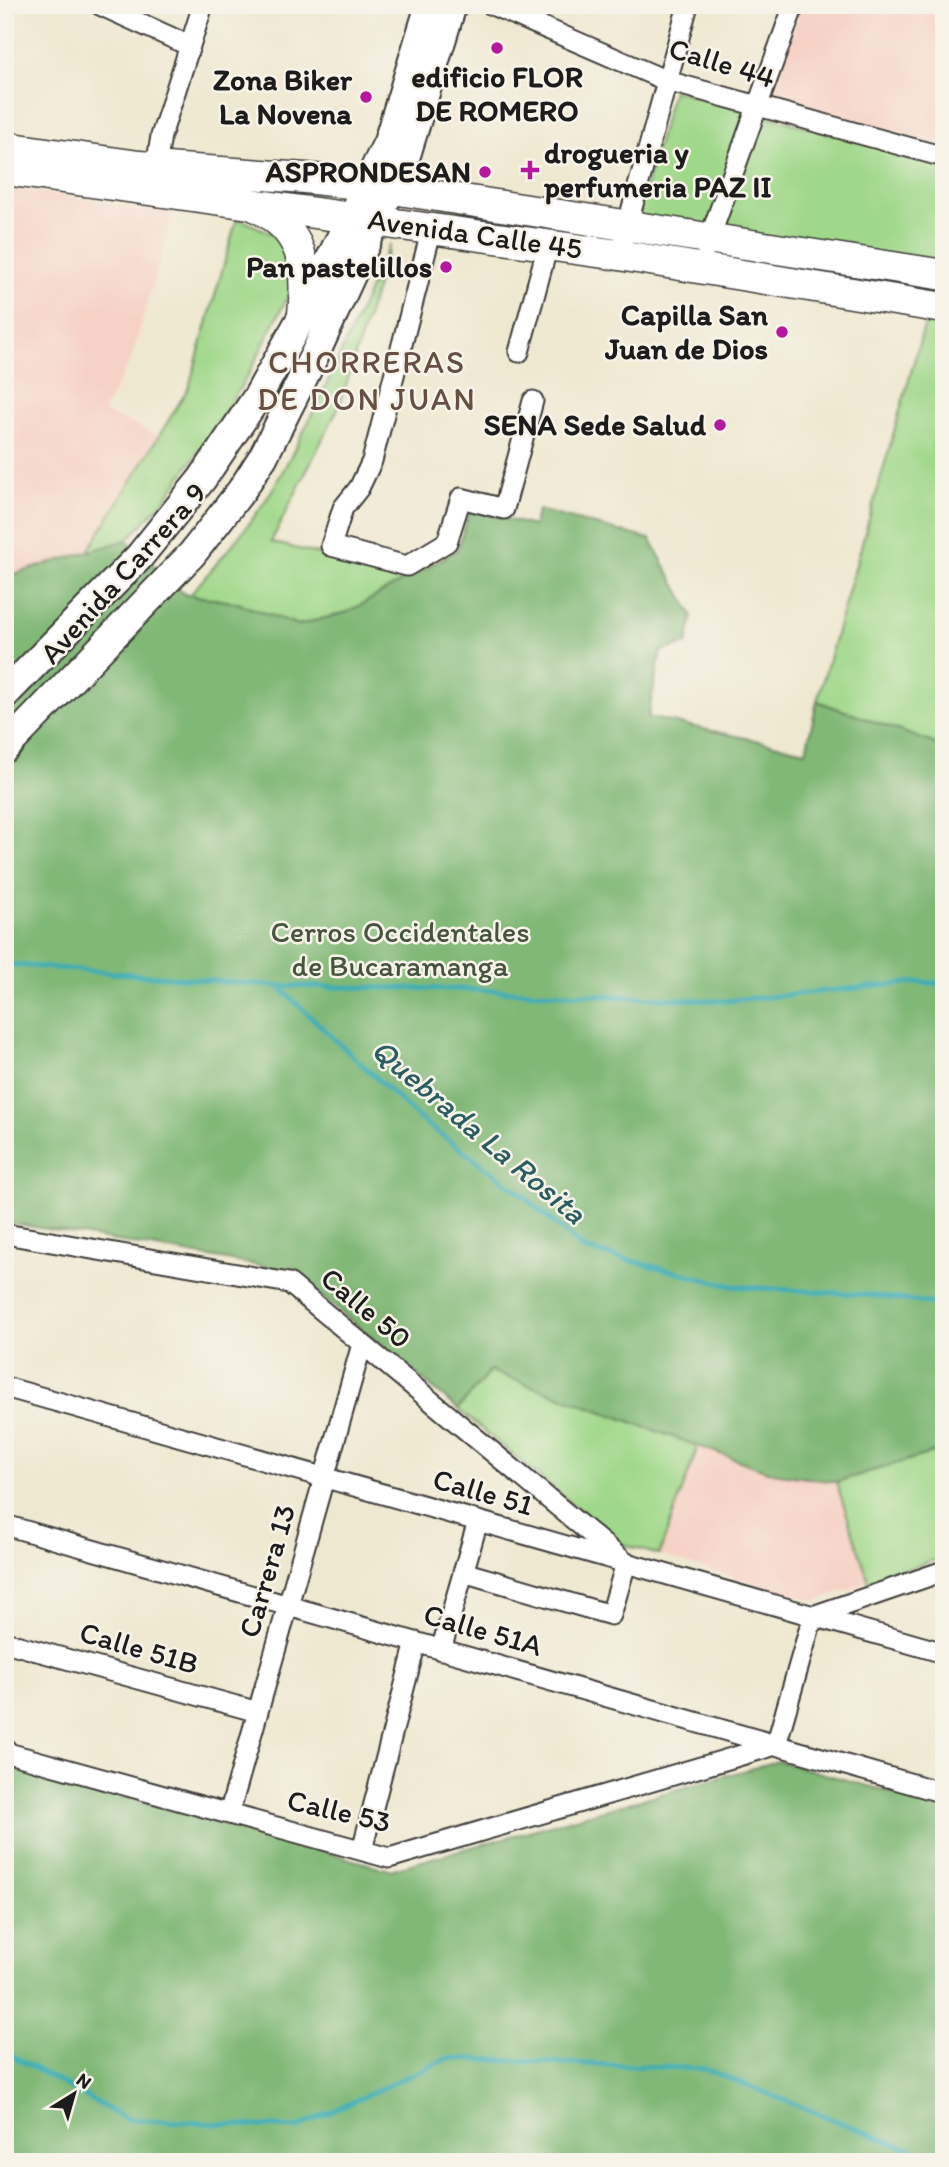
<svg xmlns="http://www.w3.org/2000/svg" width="949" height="2167" viewBox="0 0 949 2167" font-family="Itim,sans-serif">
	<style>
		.built { fill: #f6d1c5 }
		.green { fill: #a0d88a; stroke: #5e7a53; stroke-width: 2 }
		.forest { fill: #80b876; stroke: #4e6a49; stroke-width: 2 }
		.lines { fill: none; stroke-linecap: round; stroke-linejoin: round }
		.stream { stroke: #3badb5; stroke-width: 5 }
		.street-casing { stroke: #3c3b37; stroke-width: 23 }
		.secondary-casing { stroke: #3c3b37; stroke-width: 32 }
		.primary-casing { stroke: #3c3b37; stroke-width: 33 }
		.street { stroke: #fff; stroke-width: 19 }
		.secondary { stroke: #fff; stroke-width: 28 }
		.primary { stroke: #fff; stroke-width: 30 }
		.poi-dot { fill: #b5179e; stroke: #f7f3e8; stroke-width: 2.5 }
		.labels { text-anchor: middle; stroke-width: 5; stroke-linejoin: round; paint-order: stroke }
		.street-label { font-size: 30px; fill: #1c1c1c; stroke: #f7f3e8 }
		.poi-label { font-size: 30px; font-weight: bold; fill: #1c1c1c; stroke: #f7f3e8; text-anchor: end }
		.park-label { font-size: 30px; fill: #44543d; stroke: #f7f3e8 }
		.neighbourhood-label { font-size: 32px; letter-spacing: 2px; fill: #664f42; stroke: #f7f3e8 }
		.water-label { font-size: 32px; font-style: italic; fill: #2a5d61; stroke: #f7f3e8 }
	</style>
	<rect width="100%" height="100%" fill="#f7f3e8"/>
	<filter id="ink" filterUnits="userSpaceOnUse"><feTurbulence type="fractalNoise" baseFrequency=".0143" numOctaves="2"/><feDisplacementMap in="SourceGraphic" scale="14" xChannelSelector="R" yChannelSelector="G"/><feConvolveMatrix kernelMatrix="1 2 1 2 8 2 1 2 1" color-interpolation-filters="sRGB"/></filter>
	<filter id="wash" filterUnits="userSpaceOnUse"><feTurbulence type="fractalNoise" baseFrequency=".00686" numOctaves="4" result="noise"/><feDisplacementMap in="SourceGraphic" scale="28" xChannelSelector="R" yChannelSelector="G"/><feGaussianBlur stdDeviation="1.57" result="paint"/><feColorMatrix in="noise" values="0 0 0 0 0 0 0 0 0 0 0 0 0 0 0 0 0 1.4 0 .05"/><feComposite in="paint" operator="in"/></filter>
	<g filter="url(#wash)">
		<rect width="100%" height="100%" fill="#efe8d0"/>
		<path class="built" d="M 802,5 L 944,5 L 944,147 L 770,96 Z
			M 5,187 L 173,212 L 132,357 L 103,412 L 160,436 L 87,553 L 14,574 L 5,569 Z
			M 698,1446 L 773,1473 L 836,1482 L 869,1582 L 815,1601 L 659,1555 Z"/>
		<path class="green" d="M 673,90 L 944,165 L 944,268 L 637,217 Z
			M 237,218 L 273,234 L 290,253 L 292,288 L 247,377 L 204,444 L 164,501 L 127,540 L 87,553 L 189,387 Z
			M 390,244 L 340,404 L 271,542 L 409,577 L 348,612 L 298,625 L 237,603 L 190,595 C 219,560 252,525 275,485 C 319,408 353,324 390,244 Z
			M 925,323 L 944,326 L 944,747 L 817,701 Z
			M 490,1371 L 698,1446 L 659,1555 L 619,1543 L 458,1409 Z
			M 944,1449 L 944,1557 L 869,1582 L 836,1482 Z"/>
		<path class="forest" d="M 470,510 L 533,526 L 538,510 L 650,539 L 693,616 L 687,644 L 661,651 L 648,717 L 806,751 L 817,701 L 944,747 L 944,1449 L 836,1482 L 773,1473 L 490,1371 L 458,1409 L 291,1271 L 5,1222 L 5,569 L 14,574 L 127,540 L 184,594 L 237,603 L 299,625 L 348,612 L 457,550 Z
			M 778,1761 L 944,1807 L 944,2162 L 5,2162 L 5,1764 L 390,1870 Z"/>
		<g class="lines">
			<path class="stream" d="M 5,964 L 278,986 L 421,1120 L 519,1192 L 584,1249 L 732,1286 L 867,1295 L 944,1305
				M 280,986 L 458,989 L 724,1001 L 920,982 L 944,984
				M 5,2052 L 126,2119 L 296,2128 L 448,2058 L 705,2069 L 941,2162"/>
		</g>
	</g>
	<g filter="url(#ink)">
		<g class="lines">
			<defs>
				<path id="street" d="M 100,5 L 190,46
					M 492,5 L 667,81 L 944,157
					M 154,179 L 161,136 L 203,5
					M 432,228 L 372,461 L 359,488 L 343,508 L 331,546 L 407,566 L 447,542 L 461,498 L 504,509 L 533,401
					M 624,237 L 688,5
					M 706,248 L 794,5
					M 519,352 L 548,245
					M 5,1234 L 289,1283 L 626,1563 L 611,1615 L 463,1572
					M 5,1387 L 944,1653
					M 5,1525 L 944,1793
					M 5,1642 L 258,1712
					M 441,1650 L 478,1521
					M 5,1748 L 8,1753 L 389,1858 L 776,1745 L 813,1616 L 944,1571
					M 229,1814 L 362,1344
					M 362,1850 L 416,1642"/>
				<path id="secondary" d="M 5,694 L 139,557 L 202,479 L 258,396 L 303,315 L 388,142 L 430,5
					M 5,748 L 192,554 L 241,491 L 263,457 L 315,354 L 406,155 L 452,5"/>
				<path id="primary" d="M 5,147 L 139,166 L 305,178 L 367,185 L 944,275
					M 5,170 L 619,255 L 944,308
					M 255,206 C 304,230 308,266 303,315"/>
			</defs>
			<use href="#street" class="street-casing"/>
			<use href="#secondary" class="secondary-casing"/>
			<use href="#primary" class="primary-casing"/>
			<use href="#street" class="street"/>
			<use href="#secondary" class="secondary"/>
			<use href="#primary" class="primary"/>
		</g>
	</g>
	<g class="poi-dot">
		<circle cx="497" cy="48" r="7"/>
		<circle cx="366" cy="97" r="7"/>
		<path d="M526.5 159.5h7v7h7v7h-7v7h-7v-7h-7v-7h7z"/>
		<circle cx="485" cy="172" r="7"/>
		<circle cx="446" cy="267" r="7"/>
		<circle cx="782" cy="332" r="7"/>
		<circle cx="720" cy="425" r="7"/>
	</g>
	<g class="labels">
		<g class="street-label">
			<text transform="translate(722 63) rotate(17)" y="10">Calle 44</text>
			<text transform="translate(475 234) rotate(8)" y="10">Avenida Calle 45</text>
			<text transform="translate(123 573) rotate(-48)" y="10">Avenida Carrera 9</text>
			<text transform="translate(366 1308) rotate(40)" y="10">Calle 50</text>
			<text transform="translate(483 1492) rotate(16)" y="10">Calle 51</text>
			<text transform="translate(267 1571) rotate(-74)" y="10">Carrera 13</text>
			<text transform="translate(483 1630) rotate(16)" y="10">Calle 51A</text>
			<text transform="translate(139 1648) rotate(16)" y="10">Calle 51B</text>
			<text transform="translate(339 1811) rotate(13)" y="10">Calle 53</text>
		</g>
		<g class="poi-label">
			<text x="497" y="87" text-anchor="middle">edificio FLOR<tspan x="497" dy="34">DE ROMERO</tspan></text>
			<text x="352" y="90">Zona Biker<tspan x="352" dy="34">La Novena</tspan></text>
			<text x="544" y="163" text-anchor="start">drogueria y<tspan x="544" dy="34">perfumeria PAZ II</tspan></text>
			<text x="471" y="182">ASPRONDESAN</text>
			<text x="432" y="277">Pan pastelillos</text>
			<text x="768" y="325">Capilla San<tspan x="768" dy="34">Juan de Dios</tspan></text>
			<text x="706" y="435">SENA Sede Salud</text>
		</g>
		<g class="park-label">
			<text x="400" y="942">Cerros Occidentales<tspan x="400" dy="34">de Bucaramanga</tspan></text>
		</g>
		<g class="neighbourhood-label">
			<text x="367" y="373">CHORRERAS<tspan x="367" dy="37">DE DON JUAN</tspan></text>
		</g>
		<g class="water-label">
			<text transform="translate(479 1131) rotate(40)" y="11">Quebrada La Rosita</text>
		</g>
	</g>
	<rect width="949" height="2167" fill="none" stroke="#f7f3e8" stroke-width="28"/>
	<g transform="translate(74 2094) rotate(37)" stroke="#f7f3e8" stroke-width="5" paint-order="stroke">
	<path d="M0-5L12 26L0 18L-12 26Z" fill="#1c1c1c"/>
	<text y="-10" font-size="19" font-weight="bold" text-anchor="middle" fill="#1c1c1c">N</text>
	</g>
</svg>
